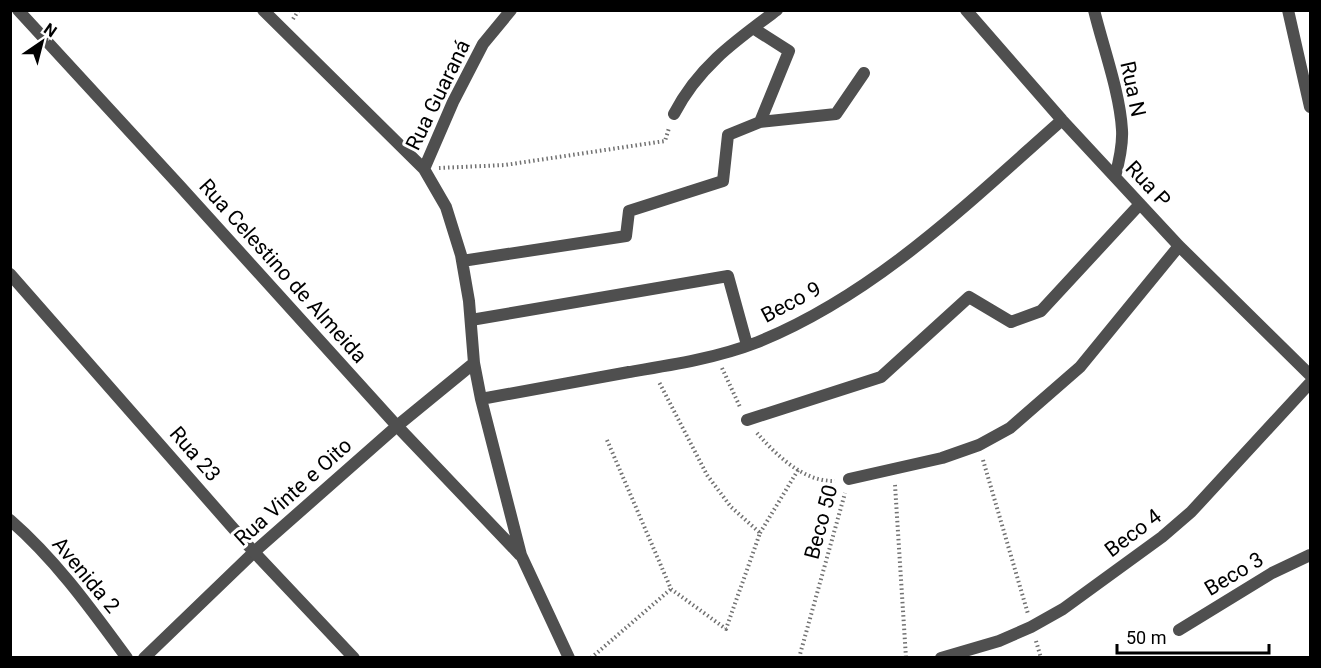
<svg xmlns="http://www.w3.org/2000/svg" width="1321" height="668" viewBox="0 0 1321 668" font-family="Roboto,sans-serif">
	<style>
		.lines { fill: none; stroke-linecap: round; stroke-linejoin: round }
		.path { stroke: #717171; stroke-width: 4; stroke-dasharray: 1.5 3; stroke-linecap: butt }
		.minor { stroke: #4f4f4f; stroke-width: 12 }
		.tertiary { stroke: #4f4f4f; stroke-width: 12 }
		.labels { text-anchor: middle; stroke-width: 6; stroke-linejoin: round; paint-order: stroke }
		.street-label { font-size: 21px; fill: #000; stroke: #fff }
	</style>
	<rect width="100%" height="100%" fill="#fff"/>
	<g class="lines">
		<path class="path" d="M 293,19 L 299,10
			M 439,168 L 505,165 L 665,141 L 669,128
			M 722,368 L 740,407
			M 757,433 C 777,456 804,482 835,481
			M 607,440 L 671,589 L 726,629 L 760,533 L 731,507 L 707,475 L 659,382
			M 983,460 L 1028,614
			M 895,485 L 906,658
			M 760,533 L 798,470
			M 1036,641 L 1041,658
			M 591,658 L 671,589
			M 799,658 L 845,493"/>
		<path class="minor" d="M 263,10 L 424,169 L 446,207 L 461,255 L 469,301 L 474,363 L 481,399 L 521,555 L 569,658
			M 966,10 L 1062,120 L 1179,246 L 1310,375
			M 1094,10 C 1103,47 1120,93 1122,130 C 1123,146 1119,162 1115,177
			M 1288,10 L 1310,107
			M 753,28 L 789,51 L 760,122
			M 674,114 C 698,67 735,41 777,10
			M 424,169 L 453,102 L 483,44 L 511,10
			M 462,261 L 626,236 L 629,211 L 723,181 L 728,135 L 760,122 L 836,114 L 864,73
			M 10,274 L 254,552 L 144,658
			M 471,320 L 728,276 L 747,345
			M 474,363 L 397,426 L 520,555
			M 481,399 C 531,390 580,381 629,372 C 672,365 717,358 758,342 C 876,294 968,203 1062,120
			M 747,420 L 881,377 L 969,297 L 1011,322 L 1041,311 L 1140,204
			M 849,479 L 942,458 L 979,445 L 1010,428 L 1080,367 L 1179,246
			M 10,520 C 56,560 91,609 127,658
			M 1179,630 L 1272,573 L 1310,555
			M 941,658 L 999,641 L 1031,627 L 1063,609 L 1162,537 L 1191,512 L 1310,383"/>
		<path class="tertiary" d="M 18,10 L 179,185 L 397,426 L 254,552 L 354,658"/>
	</g>
	<g class="labels">
		<g class="street-label">
			<text transform="translate(1133 89) rotate(78)" y="7">Rua N</text>
			<text transform="translate(438 95) rotate(-64)" y="7">Rua Guaraná</text>
			<text transform="translate(1148 184) rotate(47)" y="7">Rua P</text>
			<text transform="translate(283 271) rotate(48)" y="7">Rua Celestino de Almeida</text>
			<text transform="translate(791 302) rotate(-28)" y="7">Beco 9</text>
			<text transform="translate(195 454) rotate(49)" y="7">Rua 23</text>
			<text transform="translate(293 492) rotate(-42)" y="7">Rua Vinte e Oito</text>
			<text transform="translate(821 522) rotate(-75)" y="7">Beco 50</text>
			<text transform="translate(1133 533) rotate(-37)" y="7">Beco 4</text>
			<text transform="translate(1234 574) rotate(-31)" y="7">Beco 3</text>
			<text transform="translate(86 575) rotate(50)" y="7">Avenida 2</text>
		</g>
	</g>
	<rect width="1321" height="668" fill="none" stroke="#000000" stroke-width="24"/>
	<g transform="translate(42 42) rotate(35)" stroke="#ffffff" stroke-width="4.5" paint-order="stroke">
	<path d="M0-4.5L10 22L0 15L-10 22Z" fill="#000000"/>
	<text y="-9" font-size="16" font-weight="bold" text-anchor="middle" fill="#000000">N</text>
	</g>
	<path d="M1117 644v9h152v-9" fill="none" stroke="#000000" stroke-width="3"/>
	<text x="1126" y="644" font-size="18" fill="#000000" stroke="#ffffff" stroke-width="4.5" paint-order="stroke">50 m</text>
</svg>
